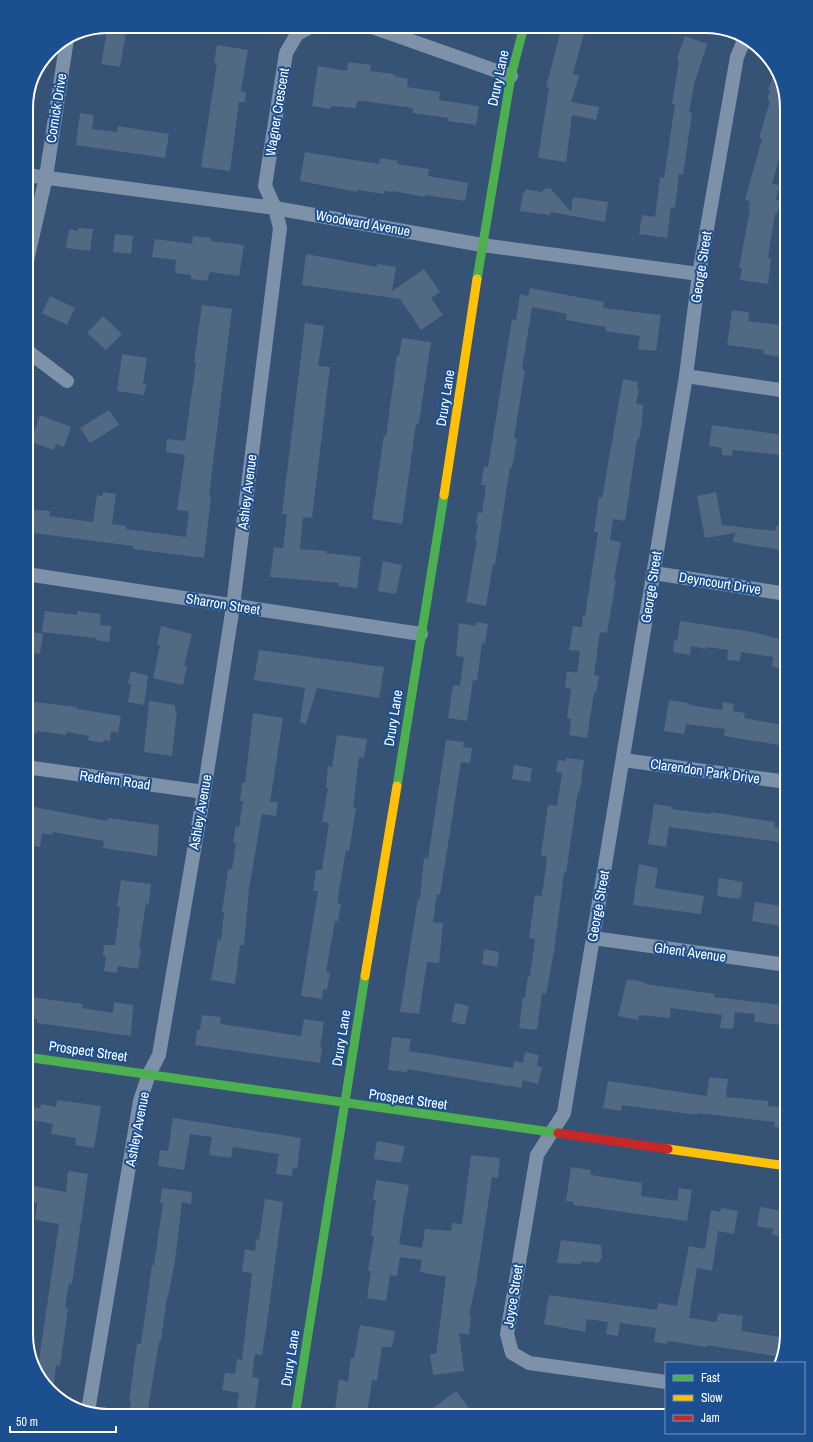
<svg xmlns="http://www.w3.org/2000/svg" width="813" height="1442" viewBox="0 0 813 1442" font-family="'Archivo Narrow',sans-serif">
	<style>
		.building { fill: #526984 }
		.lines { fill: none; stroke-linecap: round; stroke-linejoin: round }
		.street { stroke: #7d92a8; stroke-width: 14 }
		.fast { stroke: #4caf50; stroke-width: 9 }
		.slow { stroke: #ffc107; stroke-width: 9 }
		.jam { stroke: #c62828; stroke-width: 9 }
		.labels { text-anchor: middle; stroke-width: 4; stroke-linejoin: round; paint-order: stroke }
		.street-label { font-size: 14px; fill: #fff; stroke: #1b4f8f }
		.rim { fill: none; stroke: #fff; stroke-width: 2 }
	</style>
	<rect width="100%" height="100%" fill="#365274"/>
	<path class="building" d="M 111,26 L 127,26 L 120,67 L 101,64 L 107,32 L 110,33 Z
		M 562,26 L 586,26 L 573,74 L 579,76 L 571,102 L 599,107 L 596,120 L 572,115 L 566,162 L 538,158 L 549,88 L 546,87 Z
		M 685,36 L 707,44 L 694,85 L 689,112 L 692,113 L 683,175 L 679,174 L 675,208 L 671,207 L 667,238 L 639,234 L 642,215 L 655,217 L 660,177 L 664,178 L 675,104 L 672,104 L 679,60 L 677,59 Z
		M 217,45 L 248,50 L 241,91 L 246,92 L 245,102 L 239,102 L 230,171 L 201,167 L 217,63 L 214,63 Z
		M 348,62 L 371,65 L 370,71 L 394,74 L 394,76 L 408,79 L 407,87 L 440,92 L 439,100 L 479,106 L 476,125 L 448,121 L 448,118 L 413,113 L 413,108 L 363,101 L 357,101 L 356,108 L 331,106 L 330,109 L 312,106 L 318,66 L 347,71 Z
		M 776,68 L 779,72 L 787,108 L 787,129 L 772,184 L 779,185 L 776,200 L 780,200 L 777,213 L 775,213 L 768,258 L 771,258 L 768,284 L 740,280 L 742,269 L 739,268 L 750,209 L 748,209 L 750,201 L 745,200 L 762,139 L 759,138 L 770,101 L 767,100 L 770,91 L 768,90 Z
		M 80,113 L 94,115 L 92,129 L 117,132 L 118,126 L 169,134 L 165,158 L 76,145 Z
		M 305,152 L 379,164 L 380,158 L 398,161 L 397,164 L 429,169 L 428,176 L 468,183 L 465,201 L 425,195 L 425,197 L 393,191 L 393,192 L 384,191 L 384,194 L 357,190 L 357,192 L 300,181 Z
		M 546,188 L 551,189 L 571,212 L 573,197 L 608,202 L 605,222 L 551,212 L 550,215 L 520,211 L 523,193 L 525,193 L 525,189 L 541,192 Z
		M 78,228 L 93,229 L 90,251 L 66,248 L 69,229 L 78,231 Z
		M 115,234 L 133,236 L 131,254 L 113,252 Z
		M 193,236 L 211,238 L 211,241 L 244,245 L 239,276 L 210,272 L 207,281 L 191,279 L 191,275 L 175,273 L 176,260 L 152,257 L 155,239 L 192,244 Z
		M 306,254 L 377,267 L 377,264 L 396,267 L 392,291 L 424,269 L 440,292 L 431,298 L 443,315 L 421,330 L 400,299 L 302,285 Z
		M 530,288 L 604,302 L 603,308 L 661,315 L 656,351 L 638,349 L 640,336 L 605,331 L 606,327 L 566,320 L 567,314 L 532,307 L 522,369 L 525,370 L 514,438 L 517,439 L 512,468 L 510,467 L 495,565 L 493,564 L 486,606 L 466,602 L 477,540 L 475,540 L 478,524 L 476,524 L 478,512 L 482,513 L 486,485 L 481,485 L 484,467 L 488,467 L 512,319 L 516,320 L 520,294 L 528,296 Z
		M 50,296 L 75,308 L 67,325 L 42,313 Z
		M 202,305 L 232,309 L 209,495 L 211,496 L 204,558 L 133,549 L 133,546 L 26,532 L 26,509 L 50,511 L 49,516 L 93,522 L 97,495 L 102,496 L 103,492 L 116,494 L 112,524 L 126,526 L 126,529 L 186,537 L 189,511 L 177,510 L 185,455 L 166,452 L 167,439 L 185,441 L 196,363 L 194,362 Z
		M 732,310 L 749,312 L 748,321 L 780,325 L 779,333 L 787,335 L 787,358 L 763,354 L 764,350 L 727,345 Z
		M 103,316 L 122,334 L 106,350 L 87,333 Z
		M 305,323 L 324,326 L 318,366 L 330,367 L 312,518 L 303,517 L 300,549 L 326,551 L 326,553 L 361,557 L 357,588 L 338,586 L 339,583 L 270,577 L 274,547 L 283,548 L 287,514 L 282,514 Z
		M 402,338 L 431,342 L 419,422 L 418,424 L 416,424 L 402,524 L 372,519 L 384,435 L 386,436 L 397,355 L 399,356 Z
		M 122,354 L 147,358 L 143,384 L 146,384 L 144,395 L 117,391 Z
		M 623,379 L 638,382 L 637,389 L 639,389 L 636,404 L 643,405 L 642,422 L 639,439 L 637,439 L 625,521 L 613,519 L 610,540 L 621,542 L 614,579 L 616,580 L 607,633 L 600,632 L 594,675 L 599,676 L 596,693 L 594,693 L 587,738 L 569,735 L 571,719 L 567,718 L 571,689 L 565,688 L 567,671 L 577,673 L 580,651 L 569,650 L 573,626 L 582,627 L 583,615 L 585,616 L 598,532 L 594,532 L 599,497 L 602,498 Z
		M 109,410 L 119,425 L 90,443 L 80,428 Z
		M 40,415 L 71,427 L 64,447 L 56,444 L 54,450 L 31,442 Z
		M 712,425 L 784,435 L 781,455 L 733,450 L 732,456 L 722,455 L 722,448 L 709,446 Z
		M 716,492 L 722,525 L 775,531 L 777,525 L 787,526 L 787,551 L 733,542 L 735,533 L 705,538 L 697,496 Z
		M 383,561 L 402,565 L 396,594 L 378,591 Z
		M 45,611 L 77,615 L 78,611 L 101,614 L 100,625 L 111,626 L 109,642 L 96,640 L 96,638 L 42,632 Z
		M 680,621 L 752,632 L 787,641 L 787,669 L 772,667 L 773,657 L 741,652 L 740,661 L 727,660 L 728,650 L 707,647 L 706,649 L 691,646 L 690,655 L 673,652 L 674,640 L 677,641 Z
		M 477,622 L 488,624 L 485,644 L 482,643 L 477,681 L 473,680 L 467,721 L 448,718 L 453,685 L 460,686 L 464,657 L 456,656 L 459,623 L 476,626 Z
		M 161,626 L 192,634 L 184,666 L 187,666 L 183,685 L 153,678 L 160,645 L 157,645 Z
		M 26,631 L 43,634 L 40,654 L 26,652 Z
		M 259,650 L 384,667 L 379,698 L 317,688 L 306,724 L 300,722 L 305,688 L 254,680 Z
		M 131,671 L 148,676 L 144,705 L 128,702 L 131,684 L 128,683 Z
		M 669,700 L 689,703 L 689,705 L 722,710 L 723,702 L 734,704 L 733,711 L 745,713 L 744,718 L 787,726 L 785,746 L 724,736 L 725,729 L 686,724 L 684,734 L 664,731 Z
		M 26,701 L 77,707 L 77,709 L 121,716 L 118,733 L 111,731 L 110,741 L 104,740 L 103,743 L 88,740 L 89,736 L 67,732 L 66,735 L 46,732 L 37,731 L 36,734 L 26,732 Z
		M 149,701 L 175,705 L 175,711 L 177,711 L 172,756 L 144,752 Z
		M 253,713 L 283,718 L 270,802 L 278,802 L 276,816 L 262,814 L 249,888 L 244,945 L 240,945 L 235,984 L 211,980 L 218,939 L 221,940 L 224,912 L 222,912 L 227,877 L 228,869 L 232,869 L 236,843 L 233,843 L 236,826 L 239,827 L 243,801 L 240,801 L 242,783 L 245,783 Z
		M 337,735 L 367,739 L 364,758 L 359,757 L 353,808 L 356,808 L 353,827 L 349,851 L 346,850 L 337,903 L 341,904 L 338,921 L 335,921 L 326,972 L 330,973 L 327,990 L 323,989 L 322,999 L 301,996 L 318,891 L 313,891 L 316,870 L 322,870 L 329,823 L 322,822 L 328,788 L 326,788 L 328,766 L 332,767 Z
		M 446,740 L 464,742 L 463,747 L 472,748 L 470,763 L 461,762 L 440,895 L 437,894 L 433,922 L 443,923 L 439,963 L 427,962 L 419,1014 L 400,1012 L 418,898 L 420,899 L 424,858 L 428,859 Z
		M 566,758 L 584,760 L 580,791 L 578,791 L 566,873 L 564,873 L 554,951 L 546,994 L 542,993 L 537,1030 L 519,1028 L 523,997 L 525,998 L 528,976 L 530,976 L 535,939 L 529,938 L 535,895 L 542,896 L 547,857 L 541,855 L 548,805 L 557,806 L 562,773 L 556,772 L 558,760 L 566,761 Z
		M 514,765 L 532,768 L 530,782 L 512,779 Z
		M 654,804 L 673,807 L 672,809 L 711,814 L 711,812 L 775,822 L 774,827 L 787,829 L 787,843 L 669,827 L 666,847 L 648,844 Z
		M 29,806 L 107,821 L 108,818 L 159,825 L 157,856 L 103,848 L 104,841 L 53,832 L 52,835 L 42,833 L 40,847 L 26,844 L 28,831 L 26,831 L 26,827 Z
		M 639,864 L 658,868 L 655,888 L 704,896 L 701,914 L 633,905 Z
		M 719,878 L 743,882 L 740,899 L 717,896 Z
		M 121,880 L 151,884 L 149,904 L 146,903 L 139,949 L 141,949 L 138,969 L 118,966 L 117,973 L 104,971 L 106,956 L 103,956 L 104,945 L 115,945 L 120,907 L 117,907 Z
		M 755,902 L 787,907 L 787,927 L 752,921 Z
		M 484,949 L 499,952 L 497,967 L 482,964 Z
		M 627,979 L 645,982 L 645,984 L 715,994 L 714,997 L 783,1005 L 781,1025 L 754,1022 L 755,1014 L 735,1012 L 733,1029 L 720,1028 L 722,1015 L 671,1008 L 670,1018 L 639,1015 L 638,1020 L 618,1016 Z
		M 30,997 L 83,1004 L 82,1008 L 113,1013 L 114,1002 L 133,1005 L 131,1036 L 37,1023 L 37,1019 L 28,1018 Z
		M 455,1003 L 469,1006 L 465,1025 L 451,1022 Z
		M 202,1015 L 221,1017 L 220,1024 L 301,1036 L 304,1019 L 324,1022 L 320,1047 L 322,1048 L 320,1063 L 195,1045 L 197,1030 L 200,1030 Z
		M 392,1037 L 411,1039 L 409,1051 L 513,1068 L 514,1061 L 523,1063 L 525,1052 L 539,1055 L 537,1066 L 542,1067 L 538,1084 L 523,1080 L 521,1088 L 407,1069 L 407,1072 L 388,1070 Z
		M 709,1077 L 728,1079 L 726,1097 L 768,1101 L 768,1106 L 787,1108 L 787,1128 L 774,1127 L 775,1122 L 697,1113 L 697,1115 L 622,1105 L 621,1111 L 603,1108 L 608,1081 L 707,1096 Z
		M 57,1100 L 101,1106 L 94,1148 L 75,1145 L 76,1138 L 51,1134 L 53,1124 L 26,1119 L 26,1106 L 40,1108 L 41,1104 L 56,1107 Z
		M 173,1118 L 301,1138 L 297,1169 L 293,1168 L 292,1176 L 276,1174 L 279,1154 L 233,1147 L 231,1158 L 209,1155 L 212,1137 L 190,1134 L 184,1170 L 158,1166 L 160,1150 L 168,1151 Z
		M 377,1141 L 405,1146 L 401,1163 L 374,1159 Z
		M 471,1155 L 500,1158 L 498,1178 L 492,1177 L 476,1284 L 469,1315 L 471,1315 L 469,1335 L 459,1333 L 464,1371 L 433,1375 L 430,1354 L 436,1354 L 446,1277 L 420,1272 L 422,1260 L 400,1257 L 397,1276 L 390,1275 L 386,1301 L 367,1298 L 371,1271 L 368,1271 L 374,1237 L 371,1236 L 376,1200 L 373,1200 L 376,1180 L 409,1185 L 399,1244 L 422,1248 L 425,1229 L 451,1231 L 452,1223 L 462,1224 Z
		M 571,1167 L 591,1170 L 591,1175 L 642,1183 L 641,1196 L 677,1201 L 679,1188 L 692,1190 L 687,1221 L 574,1205 L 574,1202 L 566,1201 Z
		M 68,1171 L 88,1174 L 72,1284 L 69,1283 L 65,1308 L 68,1309 L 60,1366 L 56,1365 L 53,1391 L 37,1374 L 59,1224 L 35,1220 L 37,1203 L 30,1202 L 33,1186 L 66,1192 Z
		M 162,1188 L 192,1192 L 191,1204 L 182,1202 L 175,1261 L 168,1297 L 167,1297 L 161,1341 L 159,1341 L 147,1416 L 129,1416 L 131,1401 L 129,1401 L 137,1344 L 141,1344 L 152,1265 L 154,1265 L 163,1203 L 160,1203 Z
		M 265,1199 L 283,1202 L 267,1323 L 262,1355 L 255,1354 L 252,1377 L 259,1378 L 254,1416 L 236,1416 L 239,1393 L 222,1390 L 225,1373 L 235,1374 L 237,1359 L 242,1360 L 252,1273 L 242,1272 L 245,1249 L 255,1251 L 256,1239 L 259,1240 Z
		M 760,1207 L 787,1212 L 787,1237 L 772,1235 L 773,1229 L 757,1226 Z
		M 721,1208 L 738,1211 L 734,1234 L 718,1231 L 712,1271 L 697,1268 L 689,1318 L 716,1322 L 719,1313 L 743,1316 L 741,1331 L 786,1338 L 780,1357 L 707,1345 L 707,1347 L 668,1341 L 667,1344 L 654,1342 L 656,1328 L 635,1325 L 620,1323 L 618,1336 L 606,1334 L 608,1322 L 587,1319 L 585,1332 L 544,1324 L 549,1295 L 657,1310 L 658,1303 L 677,1306 L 689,1246 L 705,1249 L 711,1210 L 720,1212 Z
		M 561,1240 L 601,1245 L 602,1257 L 598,1263 L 583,1261 L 580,1264 L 557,1263 Z
		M 360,1325 L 395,1331 L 392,1347 L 382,1347 L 377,1381 L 372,1380 L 367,1414 L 335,1409 L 339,1380 L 348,1381 L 351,1358 L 354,1358 Z
		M 456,1391 L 475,1416 L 437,1416 L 432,1409 Z"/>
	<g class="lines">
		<path class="street" d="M 369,26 L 511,76
			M 26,175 L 275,208 L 482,245 L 699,274
			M 26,265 L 46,177 L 67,39
			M 26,350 L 67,381
			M 686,376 L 787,391
			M 654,573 L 787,594
			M 26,574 L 421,634
			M 623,760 L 787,782
			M 26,767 L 204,792
			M 593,938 L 787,965
			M 666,1382 L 529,1363 L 512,1353 L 507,1334 L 537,1155 L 564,1113 L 686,376 L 699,274 L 737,57 L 745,38
			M 88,1411 L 140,1101 L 149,1074 L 159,1055 L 204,792 L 233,606 L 280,228 L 275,208 L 265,186 L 286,53 L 297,34 L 312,26"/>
		<path class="fast" d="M 477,279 L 511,76 L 524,26
			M 397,786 L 444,495
			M 26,1057 L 558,1133
			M 295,1416 L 365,976"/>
		<path class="slow" d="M 444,495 L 477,279
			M 365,976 L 397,786
			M 668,1149 L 787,1166"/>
		<path class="jam" d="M 558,1133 L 668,1149"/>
	</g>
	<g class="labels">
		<g class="street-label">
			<text transform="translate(498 78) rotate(-78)" y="5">Drury Lane</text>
			<text transform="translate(56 108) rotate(-81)" y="5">Cornick Drive</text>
			<text transform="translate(277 112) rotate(-81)" y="5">Wagner Crescent</text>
			<text transform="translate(363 223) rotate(10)" y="5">Woodward Avenue</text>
			<text transform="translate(701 267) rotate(-81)" y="5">George Street</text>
			<text transform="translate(445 398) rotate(-81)" y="5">Drury Lane</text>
			<text transform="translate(247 492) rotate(-83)" y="5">Ashley Avenue</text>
			<text transform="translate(720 583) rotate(9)" y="5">Deyncourt Drive</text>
			<text transform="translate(651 587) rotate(-81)" y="5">George Street</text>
			<text transform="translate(223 604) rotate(9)" y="5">Sharron Street</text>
			<text transform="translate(393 718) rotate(-81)" y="5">Drury Lane</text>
			<text transform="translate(705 771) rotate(8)" y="5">Clarendon Park Drive</text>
			<text transform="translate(115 780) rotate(8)" y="5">Redfern Road</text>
			<text transform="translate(200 812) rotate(-80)" y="5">Ashley Avenue</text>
			<text transform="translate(598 906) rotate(-80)" y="5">George Street</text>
			<text transform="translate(690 952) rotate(8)" y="5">Ghent Avenue</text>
			<text transform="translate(341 1038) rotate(-81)" y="5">Drury Lane</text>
			<text transform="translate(88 1051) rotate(8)" y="5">Prospect Street</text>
			<text transform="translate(408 1099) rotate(8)" y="5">Prospect Street</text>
			<text transform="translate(137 1129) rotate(-79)" y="5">Ashley Avenue</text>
			<text transform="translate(513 1296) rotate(-81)" y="5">Joyce Street</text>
			<text transform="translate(290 1358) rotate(-81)" y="5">Drury Lane</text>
		</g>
	</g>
	<path d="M0 0H813V1442H0ZM108 33H705A75 75 0 0 1 780 108V1334A75 75 0 0 1 705 1409H108A75 75 0 0 1 33 1334V108A75 75 0 0 1 108 33Z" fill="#1b4f8f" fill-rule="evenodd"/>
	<path class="rim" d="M108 33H705A75 75 0 0 1 780 108V1334A75 75 0 0 1 705 1409H108A75 75 0 0 1 33 1334V108A75 75 0 0 1 108 33Z"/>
	<rect x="665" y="1362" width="140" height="72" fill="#1b4f8f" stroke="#7695bc"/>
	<rect x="673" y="1375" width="20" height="6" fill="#4caf50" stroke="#7695bc"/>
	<text x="701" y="1382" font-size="12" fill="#ffffff">Fast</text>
	<rect x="673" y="1395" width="20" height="6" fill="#ffc107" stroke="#7695bc"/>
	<text x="701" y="1402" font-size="12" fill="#ffffff">Slow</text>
	<rect x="673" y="1415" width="20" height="6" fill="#c62828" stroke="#7695bc"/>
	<text x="701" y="1422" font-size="12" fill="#ffffff">Jam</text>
	<path d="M10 1426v6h106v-6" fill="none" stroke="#ffffff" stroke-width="2"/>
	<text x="16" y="1426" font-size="12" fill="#ffffff" stroke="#1b4f8f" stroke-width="3" paint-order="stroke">50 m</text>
</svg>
